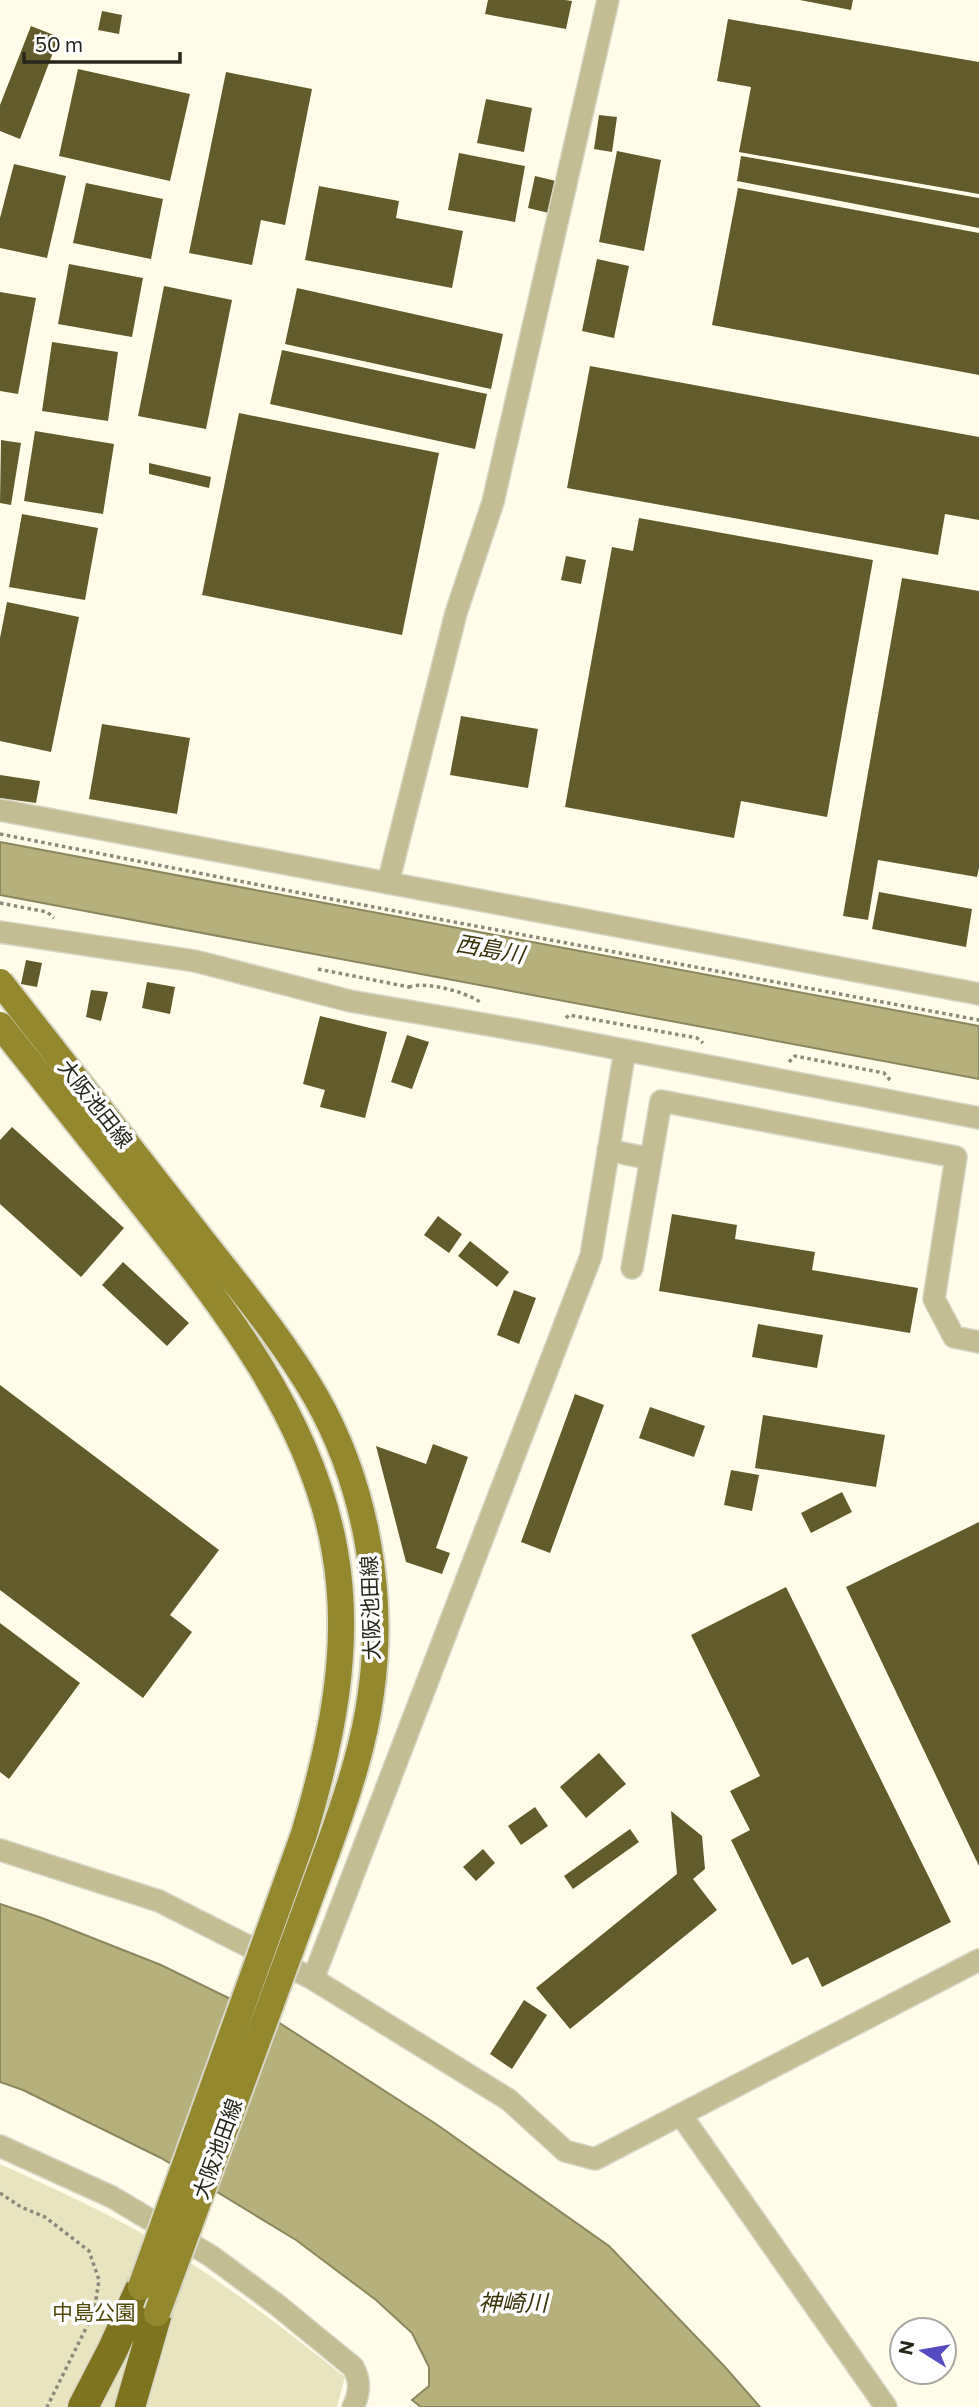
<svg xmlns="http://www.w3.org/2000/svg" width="979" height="2407" viewBox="0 0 979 2407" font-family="Commissioner,'Noto Sans JP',sans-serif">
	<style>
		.green { fill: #e8e4bf }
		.water { fill: #b6b07d; stroke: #8b875f; stroke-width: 2 }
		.building { fill: #625c2c }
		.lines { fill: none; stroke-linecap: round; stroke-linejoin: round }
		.minor-casing { stroke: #d8d6c5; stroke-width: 24 }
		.highway-casing { stroke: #d8d6c5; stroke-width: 33 }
		.path { stroke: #8b8a7b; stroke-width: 3.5; stroke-dasharray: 3.5 3.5; stroke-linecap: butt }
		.minor { stroke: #c2bd93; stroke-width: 21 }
		.highway { stroke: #7e741f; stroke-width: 30 }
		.major-bridge-casing { stroke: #d8d6c5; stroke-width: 30; stroke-linecap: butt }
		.major-bridge { stroke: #93882e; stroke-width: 26 }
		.labels { text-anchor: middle; stroke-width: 7; stroke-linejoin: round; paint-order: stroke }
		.street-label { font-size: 21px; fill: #27261a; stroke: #fff }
		.park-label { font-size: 21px; fill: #504909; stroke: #fff }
		.water-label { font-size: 23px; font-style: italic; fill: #383309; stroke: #fff }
	</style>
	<rect width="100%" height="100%" fill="#fffdea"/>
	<path class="green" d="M 0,2164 C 54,2189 107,2212 158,2243 C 224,2282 284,2329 345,2377 L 337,2407 L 0,2407 Z"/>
	<path class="water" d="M 0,842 L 979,1026 L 979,1079 L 0,895 Z
		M 0,1904 L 42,1918 L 161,1965 L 278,2022 L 436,2124 L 609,2246 L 725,2367 L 760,2407 L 421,2407 L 412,2400 L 429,2386 L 429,2367 L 412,2333 L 376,2300 L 296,2240 L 161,2158 L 23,2090 L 0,2082 Z"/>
	<path class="building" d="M 488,0 L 565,0 L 572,1 L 566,29 L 485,14 Z
		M 800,0 L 853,0 L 851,10 Z
		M 102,11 L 122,15 L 119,34 L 98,30 Z
		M 728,19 L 979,62 L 979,194 L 739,152 L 751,87 L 717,81 Z
		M 31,26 L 59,37 L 20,139 L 0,131 L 0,105 Z
		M 78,69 L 190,94 L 170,181 L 59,156 Z
		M 226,72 L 312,89 L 285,225 L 261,220 L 252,265 L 189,253 Z
		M 486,99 L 532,108 L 524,152 L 477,143 Z
		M 599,115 L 617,117 L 612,152 L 594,149 Z
		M 617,151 L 661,160 L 644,251 L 599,242 Z
		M 459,153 L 525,166 L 515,222 L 448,210 Z
		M 741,156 L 979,198 L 979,228 L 737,181 Z
		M 14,164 L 66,176 L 47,258 L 0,248 L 0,218 Z
		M 535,176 L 556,181 L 549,213 L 528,208 Z
		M 86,183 L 163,199 L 151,259 L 73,243 Z
		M 319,186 L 399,201 L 396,218 L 463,231 L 452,288 L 305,260 Z
		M 738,188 L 979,233 L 979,375 L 712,325 Z
		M 597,259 L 629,266 L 614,338 L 582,331 Z
		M 69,264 L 143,278 L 132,337 L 58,324 Z
		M 164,286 L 232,300 L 206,429 L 138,416 Z
		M 297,288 L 503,334 L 491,389 L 285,344 Z
		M 0,292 L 36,298 L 18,394 L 0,391 Z
		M 52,342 L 118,352 L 108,421 L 42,411 Z
		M 282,350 L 487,394 L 475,449 L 270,404 Z
		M 590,366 L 979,437 L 979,520 L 945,514 L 938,555 L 567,488 Z
		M 239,413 L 439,453 L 402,635 L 202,595 Z
		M 35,431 L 114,444 L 103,514 L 24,501 Z
		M 1,440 L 21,443 L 11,505 L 0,503 Z
		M 149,463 L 211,477 L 209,488 L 149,474 Z
		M 22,514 L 98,528 L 85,600 L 9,587 Z
		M 639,518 L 873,560 L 827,817 L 741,801 L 734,838 L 565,807 L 612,547 L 633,551 Z
		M 566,556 L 586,560 L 581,584 L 561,580 Z
		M 902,578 L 979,591 L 979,868 L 977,877 L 878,860 L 868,920 L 843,916 Z
		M 7,602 L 79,617 L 51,752 L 0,741 L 0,638 Z
		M 461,716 L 538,729 L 528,788 L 450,775 Z
		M 102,724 L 190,738 L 177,814 L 89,799 Z
		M 0,775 L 40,781 L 36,803 L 0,798 Z
		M 879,892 L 972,909 L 966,947 L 872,929 Z
		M 26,960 L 42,963 L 37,987 L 21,984 Z
		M 147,982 L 175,987 L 170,1014 L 142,1008 Z
		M 91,990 L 108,992 L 101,1021 L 86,1017 Z
		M 320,1016 L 387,1032 L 365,1118 L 320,1107 L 325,1090 L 303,1084 Z
		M 407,1035 L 429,1042 L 412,1089 L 391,1082 Z
		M 12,1127 L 124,1228 L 81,1277 L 0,1204 L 0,1140 Z
		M 672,1214 L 737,1225 L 735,1239 L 815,1252 L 812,1270 L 918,1288 L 910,1333 L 659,1291 Z
		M 438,1216 L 462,1234 L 449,1253 L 424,1235 Z
		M 470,1241 L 509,1272 L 497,1287 L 458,1256 Z
		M 123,1262 L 189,1323 L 167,1346 L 102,1285 Z
		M 514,1290 L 536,1298 L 519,1344 L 497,1335 Z
		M 758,1324 L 823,1335 L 817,1368 L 752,1357 Z
		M 0,1385 L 219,1550 L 170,1615 L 192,1632 L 143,1698 L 0,1590 Z
		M 575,1394 L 604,1405 L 550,1553 L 521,1542 Z
		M 650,1407 L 705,1426 L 694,1457 L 639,1438 Z
		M 763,1415 L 885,1435 L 876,1487 L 755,1468 Z
		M 433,1444 L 468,1457 L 436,1548 L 450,1553 L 442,1574 L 406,1562 L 376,1446 L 426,1464 Z
		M 731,1470 L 759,1475 L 752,1511 L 724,1505 Z
		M 842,1492 L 852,1512 L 811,1533 L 801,1513 Z
		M 979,1522 L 979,1866 L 846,1587 Z
		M 786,1587 L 951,1922 L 822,1987 L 808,1957 L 792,1965 L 731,1840 L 750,1830 L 730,1791 L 760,1776 L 691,1635 Z
		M 0,1623 L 80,1683 L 9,1779 L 0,1772 Z
		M 599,1753 L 626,1784 L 586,1818 L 560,1787 Z
		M 535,1807 L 548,1826 L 521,1845 L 508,1826 Z
		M 671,1811 L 702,1836 L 705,1869 L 693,1879 L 717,1910 L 570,2029 L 536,1988 L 677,1874 Z
		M 630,1829 L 639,1842 L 573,1889 L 564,1876 Z
		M 483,1849 L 495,1863 L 476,1881 L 463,1867 Z
		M 524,2000 L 547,2015 L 512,2069 L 490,2054 Z"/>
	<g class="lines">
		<defs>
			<path id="minor" d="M 0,810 L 979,994
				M 388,883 L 456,613 L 493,502 L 608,0
				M 0,932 L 195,961 L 350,1001 L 541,1034 L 979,1118
				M 608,1150 L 651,1159
				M 632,1268 L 661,1101 L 956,1157 L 934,1299 L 954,1337 L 979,1342
				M 0,1850 L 159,1901 L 313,1979 L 509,2100 L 565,2151 L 595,2159 L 979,1960
				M 313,1979 L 591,1256 L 625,1050
				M 681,2115 L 886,2407
				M 0,2146 L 112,2197 L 211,2256 L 276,2304 L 353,2367 C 361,2381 360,2393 353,2407"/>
			<path id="highway" d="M 83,2407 L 113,2349 L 141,2287
				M 130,2407 L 157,2313"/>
		</defs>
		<use href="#minor" class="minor-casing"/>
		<use href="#highway" class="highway-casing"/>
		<path class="path" d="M 0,834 L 331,899 L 979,1020
			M 0,903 L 47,912 L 54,918
			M 318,969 L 409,987 L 412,990
			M 409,987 C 426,981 466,992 480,1002
			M 566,1018 L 569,1015 L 697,1038 L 703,1043
			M 789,1062 L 795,1056 L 884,1073 L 890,1080
			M 0,2193 L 21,2207 L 45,2217 L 89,2251 L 99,2280 L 94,2312 L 47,2407"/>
		<use href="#minor" class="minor"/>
		<use href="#highway" class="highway"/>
		<defs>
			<path id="major-bridge" d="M 0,982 C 65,1065 130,1148 195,1231 C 237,1285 282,1338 316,1397 C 366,1485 385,1594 371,1693 C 364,1746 347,1796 329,1846 L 157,2313
				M 0,1025 C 45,1082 90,1139 135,1195 C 219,1301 312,1416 335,1552 C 352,1648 331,1743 304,1834 L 141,2287"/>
		</defs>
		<use href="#major-bridge" class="major-bridge-casing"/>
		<use href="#major-bridge" class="major-bridge"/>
	</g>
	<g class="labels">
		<g class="street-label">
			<text transform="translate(95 1104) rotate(52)" y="7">大阪池田線</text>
			<text transform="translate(371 1608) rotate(-92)" y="7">大阪池田線</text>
			<text transform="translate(218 2149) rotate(-70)" y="7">大阪池田線</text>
		</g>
		<g class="park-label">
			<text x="94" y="2320">中島公園</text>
		</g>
		<g class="water-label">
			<text transform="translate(490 949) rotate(10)" y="8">西島川</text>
			<text x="513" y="2311">神崎川</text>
		</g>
	</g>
	<g transform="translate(923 2351) rotate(281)"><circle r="33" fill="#ffffff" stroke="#a9a8a3" stroke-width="2"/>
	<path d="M0-5L12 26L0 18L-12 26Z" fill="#564ac1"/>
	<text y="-10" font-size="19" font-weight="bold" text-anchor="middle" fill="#27261a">N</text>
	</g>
	<path d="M24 52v10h156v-10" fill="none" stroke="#27261a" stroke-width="3.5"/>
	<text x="35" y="52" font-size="21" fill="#27261a" stroke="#ffffff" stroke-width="5" paint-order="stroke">50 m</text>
</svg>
